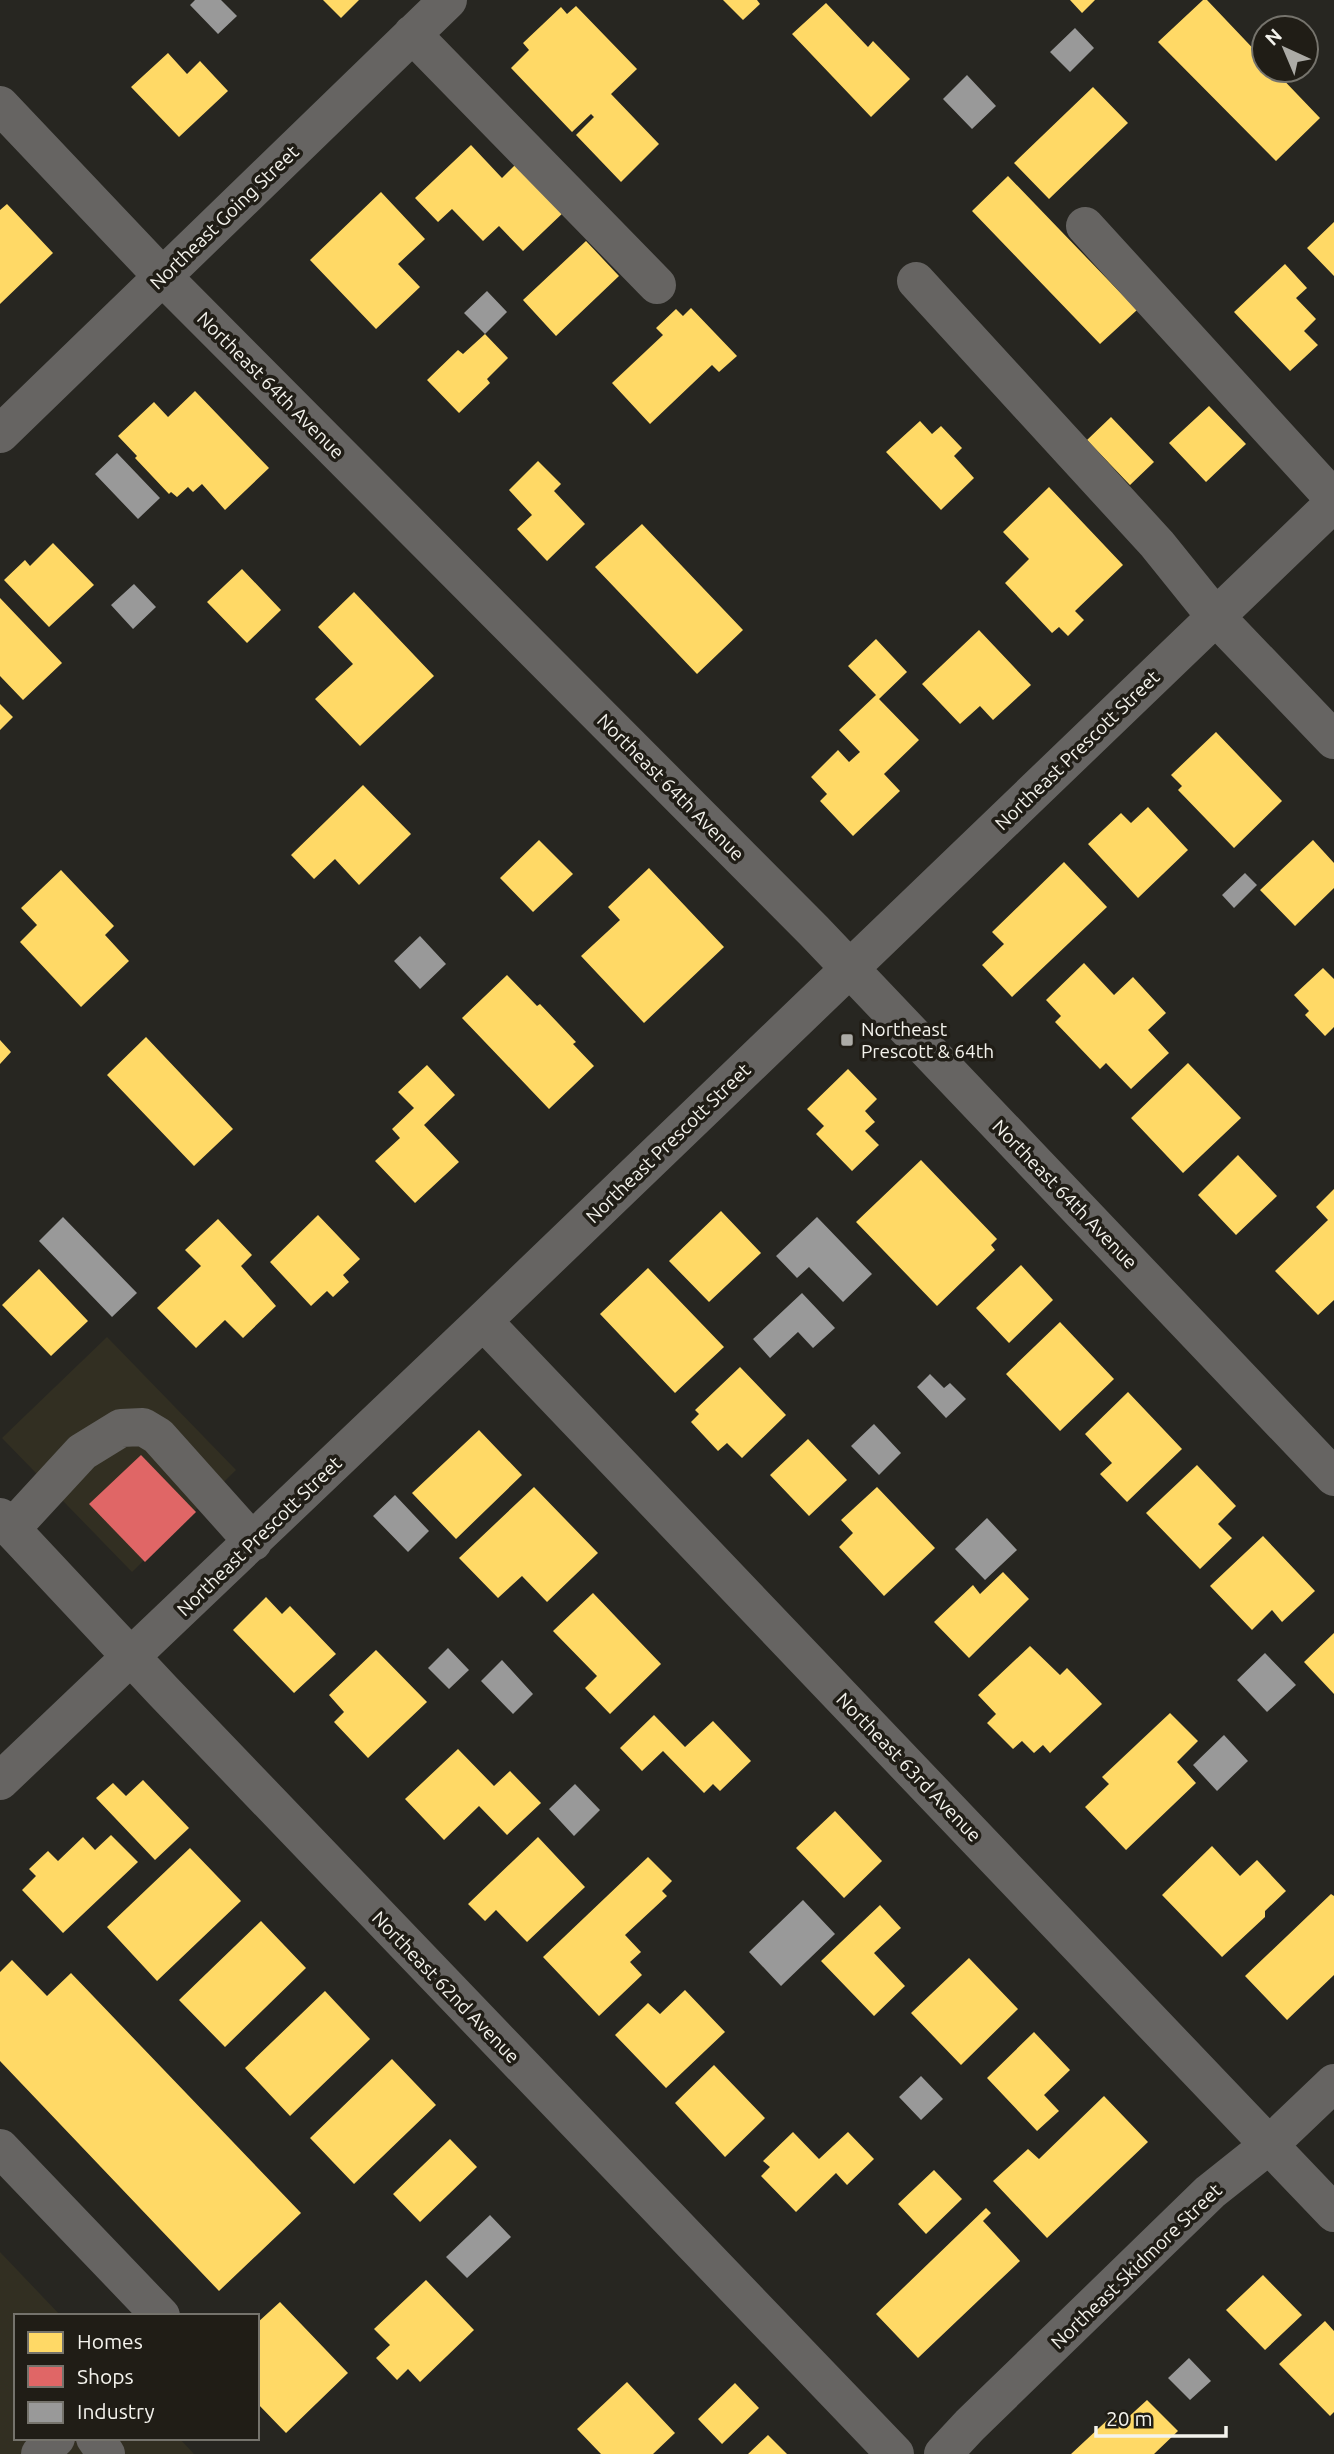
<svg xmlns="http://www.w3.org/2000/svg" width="1334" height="2454" viewBox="0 0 1334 2454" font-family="Ubuntu,sans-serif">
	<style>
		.built { fill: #322f22 }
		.homes { fill: #ffd966 }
		.shops { fill: #e06666 }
		.industry { fill: #999 }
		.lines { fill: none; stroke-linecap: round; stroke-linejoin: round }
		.minor { stroke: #666462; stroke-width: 38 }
		.poi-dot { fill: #acaba6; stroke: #201d16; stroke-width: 2.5 }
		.labels { text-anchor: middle; stroke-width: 7; stroke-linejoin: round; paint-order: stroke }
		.street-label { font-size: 19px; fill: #f4f3ed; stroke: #201d16 }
		.poi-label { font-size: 19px; fill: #f4f3ed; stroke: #201d16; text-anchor: start }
	</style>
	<rect width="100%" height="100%" fill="#272621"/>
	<path class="built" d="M 107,1337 L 236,1470 L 132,1572 L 2,1438 Z
		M 0,2252 L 61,2316 L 16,2316 L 16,2438 L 179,2438 L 194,2454 L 0,2454 Z"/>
	<path class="homes" d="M 323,0 L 359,0 L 341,18 Z
		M 723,0 L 757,0 L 760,4 L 743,20 Z
		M 1070,0 L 1095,0 L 1082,13 Z
		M 1203,0 L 1207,0 L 1264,60 L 1264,70 L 1274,70 L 1320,118 L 1276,161 L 1158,42 Z
		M 826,3 L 868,47 L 873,41 L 910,79 L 871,117 L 792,34 Z
		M 576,6 L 637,69 L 611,94 L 659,144 L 621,182 L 576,135 L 594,117 L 591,114 L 572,132 L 511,68 L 529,50 L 523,43 L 561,7 L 567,14 Z
		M 168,53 L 187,74 L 200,61 L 228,91 L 179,137 L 131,87 Z
		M 1093,87 L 1128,123 L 1049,199 L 1014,163 Z
		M 471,145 L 502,178 L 519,161 L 566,210 L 523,251 L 499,226 L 483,241 L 452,209 L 438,222 L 415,198 Z
		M 1008,176 L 1137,310 L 1100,344 L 972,211 Z
		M 381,192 L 425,239 L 398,264 L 420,287 L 376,329 L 310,260 Z
		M 7,204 L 53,253 L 0,304 L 0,210 Z
		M 1334,222 L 1334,276 L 1307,248 Z
		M 586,241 L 619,276 L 556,336 L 523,300 Z
		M 1285,264 L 1307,288 L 1296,298 L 1316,319 L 1304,331 L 1318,345 L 1290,371 L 1234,312 Z
		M 691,308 L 737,356 L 719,372 L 712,365 L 650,424 L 612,383 L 663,335 L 656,328 L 676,309 L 683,316 Z
		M 485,334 L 508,358 L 487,379 L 490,383 L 459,413 L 427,380 L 458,350 L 463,354 Z
		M 195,391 L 269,468 L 225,510 L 202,484 L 193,492 L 188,487 L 177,497 L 171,492 L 169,494 L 135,458 L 137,456 L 118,436 L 154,402 L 168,417 Z
		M 1209,406 L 1246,444 L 1206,482 L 1169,443 Z
		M 1111,417 L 1154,462 L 1130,485 L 1087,440 Z
		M 920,421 L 932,434 L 941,426 L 962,448 L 954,456 L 974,478 L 941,510 L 886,452 Z
		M 538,461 L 561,484 L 554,491 L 585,524 L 547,561 L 517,529 L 532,515 L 509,490 Z
		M 1049,487 L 1123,565 L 1075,611 L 1084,620 L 1068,636 L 1059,627 L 1052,633 L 1005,583 L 1029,559 L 1003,532 Z
		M 642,524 L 743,630 L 697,674 L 595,567 Z
		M 53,543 L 94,585 L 49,627 L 4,580 L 25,560 L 30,566 Z
		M 242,569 L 281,610 L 247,643 L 207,602 Z
		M 354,592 L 434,676 L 360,746 L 315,699 L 353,664 L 318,627 Z
		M 0,598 L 62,663 L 23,700 L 0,676 Z
		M 979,630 L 1031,685 L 993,720 L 980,706 L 960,724 L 922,684 Z
		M 876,639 L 907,672 L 879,699 L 919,740 L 884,774 L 900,791 L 853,836 L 820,801 L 827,794 L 811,777 L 838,750 L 849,762 L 860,752 L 839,730 L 876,695 L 848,666 Z
		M 0,704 L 13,717 L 0,730 Z
		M 1216,732 L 1282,801 L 1234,848 L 1178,790 L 1182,786 L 1171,775 Z
		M 363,785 L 411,834 L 359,885 L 335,859 L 314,879 L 291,855 Z
		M 1148,807 L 1188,850 L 1138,898 L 1088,844 L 1121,813 L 1131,823 Z
		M 539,840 L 573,874 L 533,912 L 500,878 Z
		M 1313,840 L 1334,863 L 1334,888 L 1295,926 L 1260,890 Z
		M 1064,862 L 1107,907 L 1012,997 L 982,965 L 1004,944 L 992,932 Z
		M 649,868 L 724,947 L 644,1023 L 581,956 L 620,920 L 608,907 Z
		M 61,870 L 114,926 L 105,935 L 129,961 L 81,1007 L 20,942 L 37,925 L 21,908 Z
		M 1084,963 L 1114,995 L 1133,977 L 1166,1013 L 1148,1030 L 1169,1053 L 1131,1089 L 1106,1063 L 1100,1069 L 1055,1022 L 1061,1016 L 1046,1000 Z
		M 1323,968 L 1334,979 L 1334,1027 L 1325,1036 L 1305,1015 L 1309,1011 L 1294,995 Z
		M 507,975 L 537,1006 L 540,1004 L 576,1042 L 573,1044 L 594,1066 L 549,1109 L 462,1018 Z
		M 146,1037 L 233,1129 L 194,1166 L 107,1075 Z
		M 0,1040 L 11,1052 L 0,1064 Z
		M 1188,1063 L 1241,1118 L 1183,1173 L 1131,1118 Z
		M 427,1065 L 455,1095 L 424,1125 L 459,1162 L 415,1203 L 375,1161 L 400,1138 L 392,1129 L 414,1108 L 398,1092 Z
		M 848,1069 L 877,1099 L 865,1111 L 875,1122 L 865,1131 L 879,1145 L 852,1171 L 816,1134 L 824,1126 L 807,1109 Z
		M 1238,1155 L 1277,1196 L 1236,1235 L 1198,1195 Z
		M 921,1160 L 997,1239 L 991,1245 L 995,1250 L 937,1306 L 856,1222 Z
		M 1334,1189 L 1334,1300 L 1318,1315 L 1275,1271 L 1328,1220 L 1316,1207 Z
		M 721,1211 L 761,1253 L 709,1302 L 669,1261 Z
		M 318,1215 L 360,1259 L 343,1275 L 349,1282 L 333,1297 L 327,1291 L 311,1306 L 270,1262 Z
		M 218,1219 L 252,1255 L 241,1266 L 276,1306 L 243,1338 L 225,1320 L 196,1348 L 157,1308 L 201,1266 L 185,1250 Z
		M 1021,1265 L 1053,1300 L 1009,1343 L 976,1308 Z
		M 648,1268 L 724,1347 L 675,1393 L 600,1314 Z
		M 39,1269 L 88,1321 L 51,1356 L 2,1305 Z
		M 1060,1322 L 1114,1379 L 1060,1431 L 1006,1374 Z
		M 740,1367 L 786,1415 L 742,1458 L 727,1443 L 718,1451 L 691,1422 L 699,1414 L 695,1410 Z
		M 1128,1392 L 1182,1449 L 1127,1502 L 1100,1474 L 1112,1463 L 1085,1434 Z
		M 479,1430 L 522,1475 L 456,1539 L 412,1493 Z
		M 808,1439 L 847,1480 L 809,1516 L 770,1475 Z
		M 1197,1465 L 1236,1506 L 1218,1524 L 1232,1538 L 1200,1569 L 1146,1513 Z
		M 534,1487 L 598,1553 L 547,1602 L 522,1576 L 498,1598 L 459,1558 Z
		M 877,1487 L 935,1548 L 884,1596 L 839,1547 L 853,1533 L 841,1520 Z
		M 1263,1536 L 1315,1591 L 1282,1622 L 1272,1610 L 1252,1630 L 1210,1586 Z
		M 1003,1572 L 1029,1599 L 969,1658 L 934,1622 L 973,1585 L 980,1594 Z
		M 593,1593 L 661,1664 L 610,1714 L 585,1688 L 597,1676 L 553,1631 Z
		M 266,1597 L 282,1614 L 290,1606 L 336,1654 L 294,1693 L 233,1630 Z
		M 1334,1633 L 1334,1694 L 1304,1662 Z
		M 1030,1646 L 1060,1675 L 1067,1668 L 1102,1704 L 1050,1753 L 1043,1745 L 1034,1753 L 1022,1741 L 1013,1749 L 987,1723 L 996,1714 L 978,1695 Z
		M 376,1650 L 427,1702 L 368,1758 L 334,1722 L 344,1712 L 329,1695 Z
		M 1170,1713 L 1198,1741 L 1177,1762 L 1196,1783 L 1126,1850 L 1085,1807 L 1109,1784 L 1102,1777 Z
		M 654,1715 L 685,1747 L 713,1721 L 751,1761 L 720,1791 L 713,1784 L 704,1793 L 663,1751 L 642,1771 L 620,1748 Z
		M 458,1749 L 494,1786 L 510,1771 L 541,1803 L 507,1835 L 479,1806 L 444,1840 L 405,1799 Z
		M 143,1780 L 189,1828 L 155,1860 L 96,1798 L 113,1783 L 126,1796 Z
		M 835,1811 L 882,1861 L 844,1898 L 796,1848 Z
		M 111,1835 L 138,1862 L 63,1933 L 22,1890 L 36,1876 L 29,1869 L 48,1851 L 58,1861 L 83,1837 L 95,1850 Z
		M 538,1837 L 585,1887 L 527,1942 L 496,1910 L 485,1921 L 468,1904 Z
		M 1212,1846 L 1240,1876 L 1257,1860 L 1286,1891 L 1265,1911 L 1265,1917 L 1222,1957 L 1162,1895 Z
		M 190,1848 L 241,1901 L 157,1981 L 107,1927 Z
		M 648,1857 L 672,1881 L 662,1891 L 667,1896 L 625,1935 L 641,1952 L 630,1962 L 642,1975 L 599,2016 L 543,1957 Z
		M 1331,1894 L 1334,1896 L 1334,1975 L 1287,2020 L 1245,1976 Z
		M 880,1905 L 901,1928 L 874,1953 L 905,1986 L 874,2016 L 821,1961 Z
		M 261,1921 L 306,1968 L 225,2047 L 179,2000 Z
		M 969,1958 L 1018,2009 L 961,2065 L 911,2013 Z
		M 12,1960 L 47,1996 L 71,1973 L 301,2213 L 219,2291 L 0,2061 L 0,1972 Z
		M 685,1990 L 725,2032 L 666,2088 L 615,2035 L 648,2003 L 660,2014 Z
		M 325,1991 L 370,2039 L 290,2116 L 245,2068 Z
		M 1034,2032 L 1070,2070 L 1044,2095 L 1059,2111 L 1037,2131 L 987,2078 Z
		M 392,2059 L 436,2105 L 354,2184 L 310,2138 Z
		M 714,2065 L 765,2118 L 725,2157 L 675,2103 Z
		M 1104,2096 L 1148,2142 L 1047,2238 L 993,2181 L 1028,2149 L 1039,2159 Z
		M 793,2132 L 819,2159 L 848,2132 L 874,2159 L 847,2185 L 836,2173 L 796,2212 L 761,2176 L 770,2167 L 763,2161 Z
		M 450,2139 L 477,2167 L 420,2222 L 393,2194 Z
		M 934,2170 L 962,2199 L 926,2234 L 898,2204 Z
		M 986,2208 L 991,2213 L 983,2221 L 1020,2261 L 918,2358 L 876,2314 Z
		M 1263,2275 L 1302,2315 L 1265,2350 L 1226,2310 Z
		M 426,2280 L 474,2330 L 420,2382 L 408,2369 L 397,2380 L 376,2358 L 390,2345 L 374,2329 Z
		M 280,2302 L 348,2373 L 286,2433 L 257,2403 L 257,2323 Z
		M 1325,2321 L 1334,2331 L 1334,2412 L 1330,2416 L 1279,2364 Z
		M 627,2382 L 675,2433 L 653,2454 L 601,2454 L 577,2429 Z
		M 735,2383 L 759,2408 L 722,2444 L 698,2419 Z
		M 1147,2400 L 1178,2431 L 1154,2454 L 1071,2454 L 1115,2413 L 1123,2422 Z
		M 768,2435 L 787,2454 L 748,2454 Z"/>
	<path class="shops" d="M 141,1455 L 196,1512 L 145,1562 L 89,1504 Z"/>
	<path class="industry" d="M 195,0 L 221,0 L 237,16 L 218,34 L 190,5 Z
		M 1075,28 L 1094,48 L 1070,72 L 1050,52 Z
		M 967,75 L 996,106 L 972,129 L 943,99 Z
		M 487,291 L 507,312 L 485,334 L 464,313 Z
		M 117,453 L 160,498 L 138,519 L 95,474 Z
		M 134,584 L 156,607 L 133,629 L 111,605 Z
		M 1245,873 L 1257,885 L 1234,908 L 1222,895 Z
		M 420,936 L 446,964 L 420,989 L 394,961 Z
		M 63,1217 L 137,1293 L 112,1317 L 39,1241 Z
		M 817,1217 L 872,1274 L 843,1302 L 809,1267 L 797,1278 L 776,1256 Z
		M 802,1293 L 835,1328 L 813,1348 L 798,1332 L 770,1358 L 753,1339 Z
		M 930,1374 L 944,1388 L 950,1383 L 966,1399 L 946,1418 L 917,1387 Z
		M 874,1424 L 901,1453 L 879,1475 L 851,1446 Z
		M 395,1495 L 429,1531 L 408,1552 L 373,1516 Z
		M 987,1518 L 1017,1550 L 985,1580 L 955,1549 Z
		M 448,1648 L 469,1670 L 449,1689 L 428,1668 Z
		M 1265,1653 L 1296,1685 L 1267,1712 L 1237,1680 Z
		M 502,1660 L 533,1694 L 513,1714 L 481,1681 Z
		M 1224,1735 L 1248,1761 L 1217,1791 L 1193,1765 Z
		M 575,1784 L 600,1810 L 574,1836 L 549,1809 Z
		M 803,1900 L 835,1934 L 781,1986 L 749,1952 Z
		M 921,2076 L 943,2099 L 921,2120 L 899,2097 Z
		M 490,2215 L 511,2237 L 467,2278 L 446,2257 Z
		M 1189,2358 L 1211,2381 L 1190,2400 L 1168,2378 Z"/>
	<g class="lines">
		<path class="minor" d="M 412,34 L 657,285
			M 0,105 L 162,276 L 814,931 L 1334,1477
			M 1085,226 L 1334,499
			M 916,281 L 1157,544 L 1215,616 L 1334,740
			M 0,434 L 448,0
			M 483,1321 L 1334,2213
			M 0,1517 L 163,1691 L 895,2454
			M 11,1529 L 82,1452 L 121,1428 L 143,1427 L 158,1436 L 253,1542
			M 0,1781 L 483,1321 L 1334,503
			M 0,2148 L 161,2316
			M 95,2438 L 106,2454
			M 40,2454 L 56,2438
			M 943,2454 L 970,2425 L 1210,2192 L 1269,2145 L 1334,2083"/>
	</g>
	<rect class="poi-dot" x="840" y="1033" width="14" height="14" rx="3.5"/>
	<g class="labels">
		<g class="street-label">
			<text transform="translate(224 217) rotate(-44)" y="7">Northeast Going Street</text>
			<text transform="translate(271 385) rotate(45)" y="7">Northeast 64th Avenue</text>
			<text transform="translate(1077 750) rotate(-44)" y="7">Northeast Prescott Street</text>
			<text transform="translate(671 787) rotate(45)" y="7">Northeast 64th Avenue</text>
			<text transform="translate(668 1143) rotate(-44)" y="7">Northeast Prescott Street</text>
			<text transform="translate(1065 1194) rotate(46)" y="7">Northeast 64th Avenue</text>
			<text transform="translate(259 1536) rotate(-44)" y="7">Northeast Prescott Street</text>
			<text transform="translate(909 1767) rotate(46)" y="7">Northeast 63rd Avenue</text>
			<text transform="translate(446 1987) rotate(46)" y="7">Northeast 62nd Avenue</text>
			<text transform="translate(1136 2266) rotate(-44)" y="7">Northeast Skidmore Street</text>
		</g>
		<g class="poi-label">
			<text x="861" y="1036">Northeast<tspan x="861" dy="22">Prescott &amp; 64th</tspan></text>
		</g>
	</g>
	<rect x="14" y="2314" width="245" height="126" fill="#201d16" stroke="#75736c" stroke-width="2"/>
	<rect x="28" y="2332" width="35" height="21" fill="#ffd966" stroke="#75736c" stroke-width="2"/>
	<text x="77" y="2349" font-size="21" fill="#f4f3ed">Homes</text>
	<rect x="28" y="2366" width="35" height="21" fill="#e06666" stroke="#75736c" stroke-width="2"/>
	<text x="77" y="2384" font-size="21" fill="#f4f3ed">Shops</text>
	<rect x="28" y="2402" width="35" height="21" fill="#999999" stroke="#75736c" stroke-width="2"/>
	<text x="77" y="2419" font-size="21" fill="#f4f3ed">Industry</text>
	<g transform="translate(1285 49) rotate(316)"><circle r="33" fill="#201d16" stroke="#75736c" stroke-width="2"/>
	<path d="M0-5L12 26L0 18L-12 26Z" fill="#acaba6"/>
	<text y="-10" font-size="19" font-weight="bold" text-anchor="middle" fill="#f4f3ed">N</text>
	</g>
	<path d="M1096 2426v10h130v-10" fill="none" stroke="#f4f3ed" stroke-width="3.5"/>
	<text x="1106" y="2426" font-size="21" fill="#f4f3ed" stroke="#201d16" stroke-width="5" paint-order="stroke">20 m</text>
</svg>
